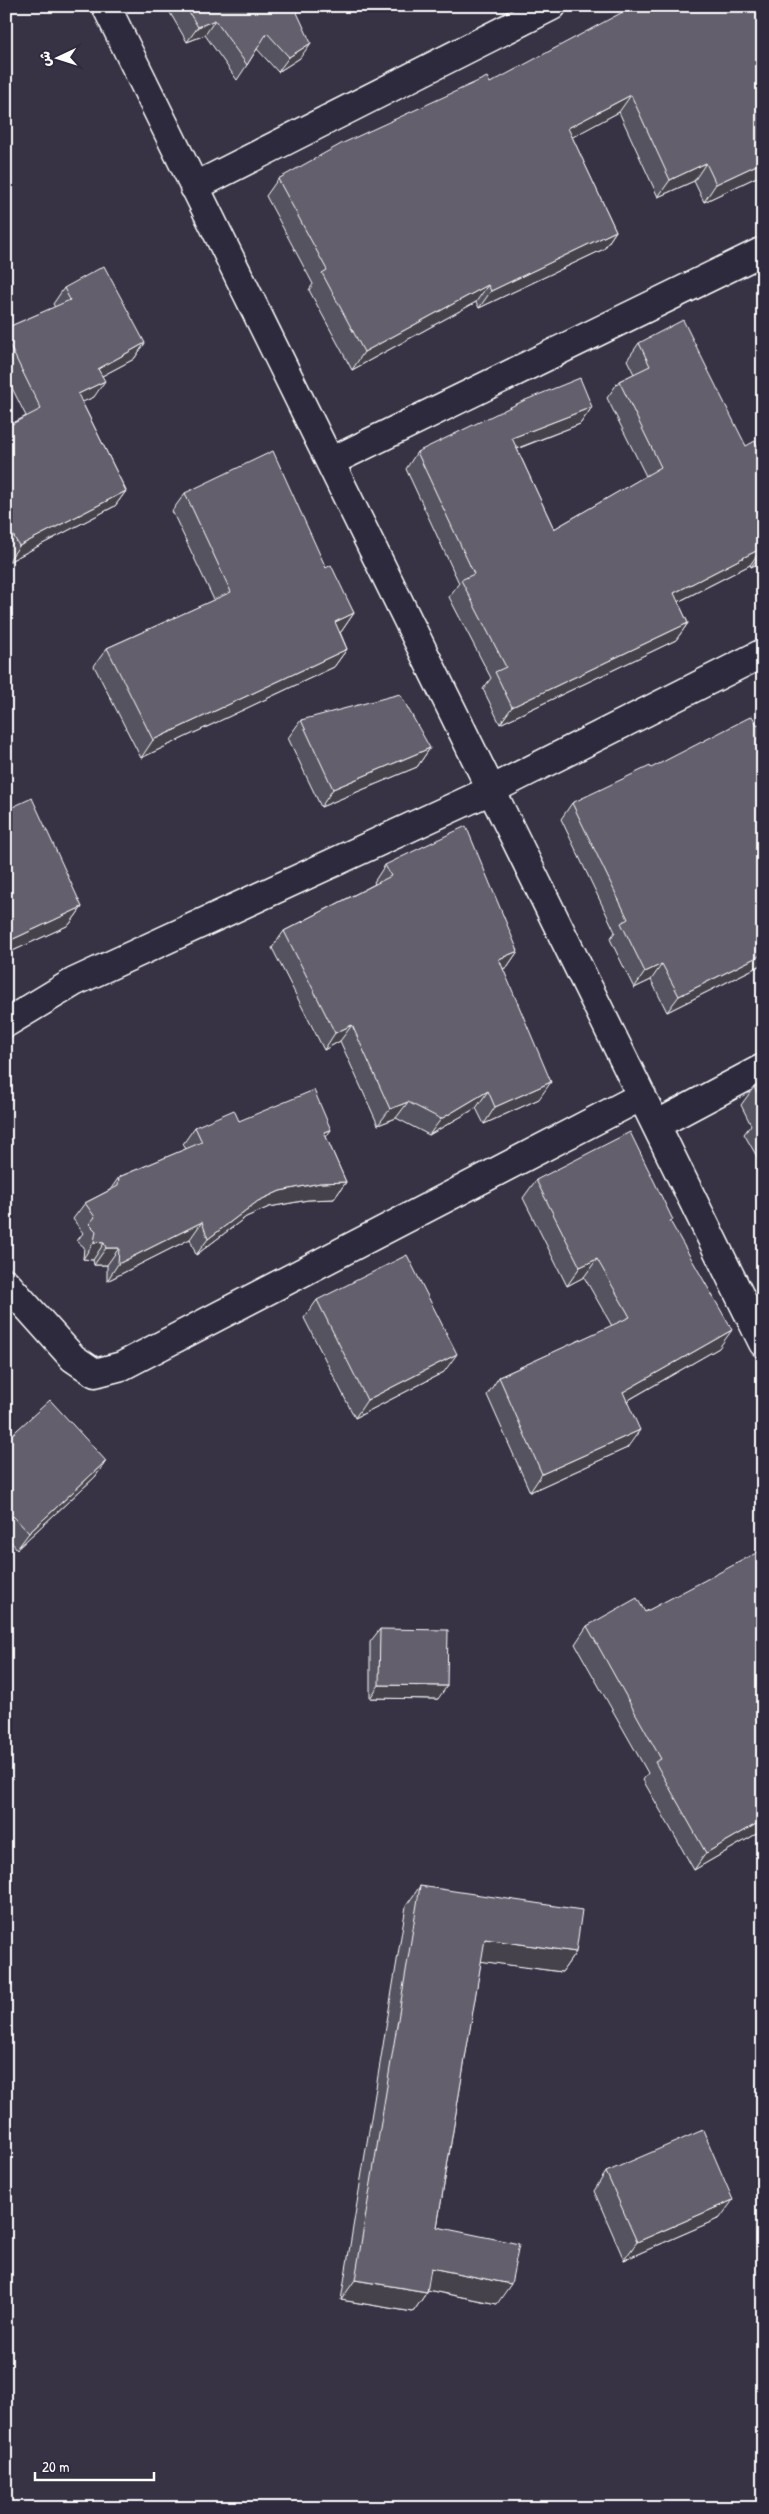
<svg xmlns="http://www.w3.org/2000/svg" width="769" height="2514" viewBox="0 0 769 2514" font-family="'Patrick Hand','Playpen Sans Arabic',sans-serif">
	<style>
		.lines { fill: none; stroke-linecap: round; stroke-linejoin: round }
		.minor-casing { stroke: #fff; stroke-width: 31 }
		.minor { stroke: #2f2a3d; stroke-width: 28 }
		.wall { fill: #55525e; stroke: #fff }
		.shaded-wall { fill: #45424c; stroke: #fff }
		.building { fill: #635f6d; stroke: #fff }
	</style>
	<rect width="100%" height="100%" fill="#373345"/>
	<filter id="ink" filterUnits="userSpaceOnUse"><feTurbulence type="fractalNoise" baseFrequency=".02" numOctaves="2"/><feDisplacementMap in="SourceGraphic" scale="10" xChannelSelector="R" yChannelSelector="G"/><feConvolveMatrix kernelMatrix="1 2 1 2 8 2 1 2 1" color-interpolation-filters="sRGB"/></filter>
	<g filter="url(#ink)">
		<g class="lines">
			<defs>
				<path id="minor" d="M 106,6 L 763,1343
					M 194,187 L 552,6
					M 330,462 L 763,251
					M 6,1023 L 74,982 L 491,790 L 763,653
					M 656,1125 L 763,1068
					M 6,1283 L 73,1358 L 95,1373 L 122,1366 L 642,1096"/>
			</defs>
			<use href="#minor" class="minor-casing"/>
			<use href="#minor" class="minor"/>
		</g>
		<path class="wall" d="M 172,6 L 294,6 L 300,58 L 278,72 L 257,49 L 247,65 L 237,80 L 205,35 L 187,42 L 169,11 Z
			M 763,6 L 763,174 L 704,202 L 694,181 L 658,197 L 619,112 L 572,137 L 616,231 L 604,249 L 479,308 L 476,302 L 352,370 L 309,290 L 313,284 L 266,196 L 278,179 L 490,83 Z
			M 64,288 L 145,343 L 134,359 L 102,376 L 94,397 L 82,402 L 126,491 L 115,506 L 8,562 L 6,559 L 6,427 L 26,416 L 6,376 L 6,328 L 55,307 L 53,304 Z
			M 639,343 L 746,446 L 763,456 L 763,561 L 751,567 L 750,565 L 678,602 L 688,623 L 676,640 L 500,724 L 483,689 L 491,678 L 449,597 L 459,583 L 406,469 L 417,452 L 592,407 L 580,424 L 517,449 L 554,529 L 646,476 L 607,398 L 619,381 L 634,374 L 627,360 Z
			M 185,493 L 326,568 L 354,613 L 341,632 L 340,632 L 347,649 L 334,667 L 141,758 L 94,666 L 107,648 L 214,600 L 172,511 Z
			M 301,720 L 430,748 L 417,767 L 321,807 L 288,738 Z
			M 572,803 L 763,964 L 667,1012 L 651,980 L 634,988 L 610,939 L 615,932 L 561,819 Z
			M 6,810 L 82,907 L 69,925 L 6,954 Z
			M 385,865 L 518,951 L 507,967 L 503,969 L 539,1099 L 484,1124 L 476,1108 L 429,1135 L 396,1118 L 378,1125 L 340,1041 L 324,1050 L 272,948 L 284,931 L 375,884 L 374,882 Z
			M 763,1082 L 763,1167 L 744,1134 L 751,1125 L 741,1105 L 754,1087 Z
			M 239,1121 L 326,1137 L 346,1182 L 334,1199 L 308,1200 L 269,1207 L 246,1217 L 196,1255 L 190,1239 L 107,1281 L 107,1265 L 94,1265 L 93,1260 L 83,1259 L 84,1247 L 77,1241 L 83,1233 L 73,1219 L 85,1203 L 110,1190 L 119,1177 L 186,1149 L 183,1144 L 195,1127 Z
			M 536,1180 L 671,1223 L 719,1348 L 627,1401 L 627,1448 L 530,1492 L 487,1395 L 499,1377 L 612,1326 L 584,1277 L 567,1286 L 523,1198 Z
			M 317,1300 L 444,1372 L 355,1418 L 304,1318 Z
			M 6,1440 L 106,1461 L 95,1477 L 17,1549 L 6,1536 Z
			M 763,1556 L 763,1830 L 694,1870 L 643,1780 L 648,1773 L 575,1644 L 587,1626 L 645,1612 Z
			M 380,1629 L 438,1699 L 370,1698 L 370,1642 Z
			M 420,1886 L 576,1952 L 562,1972 L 481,1961 L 437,2227 L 497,2304 L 427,2290 L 427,2292 L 413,2312 L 341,2300 L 406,1906 Z
			M 763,1940 L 763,1957 L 758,1947 Z
			M 606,2172 L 720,2218 L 624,2260 L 594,2191 Z"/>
		<path class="shaded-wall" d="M 215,20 L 205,35 L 187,42 L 198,27 Z
			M 311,43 L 300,58 L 278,72 L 289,57 Z
			M 631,95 L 619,112 L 556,146 L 568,128 Z
			M 763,162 L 763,174 L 704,202 L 716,184 Z
			M 706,163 L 694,181 L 658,197 L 670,180 Z
			M 616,231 L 604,249 L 479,308 L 491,291 Z
			M 488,285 L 476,302 L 352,370 L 364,352 Z
			M 145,343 L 134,359 L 87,384 L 98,369 Z
			M 105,381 L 94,397 L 67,409 L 78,394 Z
			M 592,407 L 580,424 L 500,455 L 512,438 Z
			M 126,491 L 115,506 L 8,562 L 19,546 Z
			M 762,548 L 750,565 L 662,610 L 674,593 Z
			M 763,551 L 763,561 L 751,567 Z
			M 354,613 L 341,632 L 323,640 L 335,622 Z
			M 688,623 L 676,640 L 500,724 L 512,707 Z
			M 347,649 L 334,667 L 141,758 L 153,740 Z
			M 430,748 L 417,767 L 321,807 L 333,789 Z
			M 82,907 L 69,925 L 6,954 L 6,944 L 9,941 Z
			M 518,951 L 507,967 L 487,976 L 499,959 Z
			M 763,954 L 763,964 L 667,1012 L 679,996 Z
			M 662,964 L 651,980 L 634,988 L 645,972 Z
			M 352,1025 L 340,1041 L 324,1050 L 335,1033 Z
			M 551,1082 L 539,1099 L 484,1124 L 495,1107 Z
			M 488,1091 L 476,1108 L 429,1135 L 441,1119 Z
			M 408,1102 L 396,1118 L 378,1125 L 390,1109 Z
			M 331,1130 L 319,1147 L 324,1132 Z
			M 346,1182 L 334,1199 L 308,1200 L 269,1207 L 246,1217 L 196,1255 L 208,1239 L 258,1201 L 280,1191 L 320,1183 Z
			M 202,1222 L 190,1239 L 107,1281 L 118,1264 Z
			M 94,1242 L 104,1243 L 93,1260 L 83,1259 Z
			M 106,1248 L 119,1248 L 107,1265 L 94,1265 Z
			M 597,1259 L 584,1277 L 567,1286 L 580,1267 Z
			M 732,1330 L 719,1348 L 611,1410 L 623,1392 Z
			M 457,1354 L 444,1372 L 355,1418 L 367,1400 Z
			M 640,1430 L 627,1448 L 530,1492 L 542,1474 Z
			M 106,1461 L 95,1477 L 17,1549 L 29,1533 Z
			M 13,1516 L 6,1526 L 6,1522 Z
			M 379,1685 L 447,1686 L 438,1699 L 370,1698 Z
			M 763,1820 L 763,1830 L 694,1870 L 706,1853 Z
			M 485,1939 L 576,1952 L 562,1972 L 471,1960 Z
			M 733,2200 L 720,2218 L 624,2260 L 637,2242 Z
			M 431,2268 L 511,2284 L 497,2304 L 417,2288 Z
			M 355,2280 L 427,2292 L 413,2312 L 341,2300 Z"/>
		<path class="building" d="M 185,6 L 294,6 L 311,43 L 289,57 L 267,33 L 247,65 L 215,20 L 198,27 Z
			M 634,6 L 763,6 L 763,162 L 716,184 L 706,163 L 670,180 L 631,95 L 568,128 L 616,231 L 491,291 L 488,285 L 364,352 L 322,273 L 327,270 L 278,179 L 341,144 L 487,77 L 490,83 Z
			M 104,266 L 145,343 L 98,369 L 105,381 L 78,394 L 126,491 L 19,546 L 6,522 L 6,427 L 41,409 L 6,338 L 6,328 L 70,300 L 64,288 Z
			M 683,320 L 746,446 L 755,441 L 763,456 L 763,549 L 762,548 L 674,593 L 688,623 L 512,707 L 495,672 L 506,667 L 461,580 L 474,574 L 417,452 L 523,401 L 580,378 L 592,407 L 512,438 L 554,529 L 661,467 L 619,381 L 650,366 L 639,343 Z
			M 273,451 L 326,568 L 331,565 L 354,613 L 335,622 L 347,649 L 153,740 L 107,648 L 231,592 L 185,493 Z
			M 400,694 L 430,748 L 333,789 L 301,720 Z
			M 752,716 L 757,725 L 763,722 L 763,954 L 679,996 L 662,964 L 645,972 L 621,923 L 628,919 L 572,803 L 650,766 L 651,768 Z
			M 32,798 L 82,907 L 9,941 L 6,935 L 6,810 Z
			M 466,826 L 518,951 L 499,959 L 551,1082 L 495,1107 L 488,1091 L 441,1119 L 408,1102 L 390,1109 L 352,1025 L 335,1033 L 284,931 L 391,876 L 385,865 Z
			M 763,1082 L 763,1105 L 754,1087 Z
			M 314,1090 L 331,1130 L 324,1132 L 346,1182 L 320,1183 L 280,1191 L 258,1201 L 208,1239 L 202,1222 L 118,1264 L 119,1248 L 106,1248 L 104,1243 L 94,1242 L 96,1231 L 89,1224 L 95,1217 L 85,1203 L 118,1186 L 119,1177 L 202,1142 L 195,1127 L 234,1110 L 239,1121 Z
			M 763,1113 L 763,1126 L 757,1116 Z
			M 630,1132 L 673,1220 L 670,1221 L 732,1330 L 623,1392 L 640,1430 L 542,1474 L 499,1377 L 630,1317 L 597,1259 L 580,1267 L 536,1180 Z
			M 407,1255 L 457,1354 L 367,1400 L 317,1300 Z
			M 50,1400 L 106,1461 L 29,1533 L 13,1516 L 6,1522 L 6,1440 Z
			M 760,1551 L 763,1556 L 763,1820 L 706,1853 L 655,1762 L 661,1759 L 587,1626 L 637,1598 L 645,1612 Z
			M 380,1629 L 448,1630 L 447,1686 L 379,1685 Z
			M 420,1886 L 582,1910 L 576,1952 L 485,1939 L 437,2227 L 519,2244 L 511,2284 L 431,2268 L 427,2292 L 355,2280 Z
			M 703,2130 L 733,2200 L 637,2242 L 606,2172 Z"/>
	</g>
	<rect width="769" height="2514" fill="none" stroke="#2f2a3d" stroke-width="25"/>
	<rect x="12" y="12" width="744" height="2489" fill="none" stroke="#fff" stroke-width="2" filter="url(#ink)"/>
	<g transform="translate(58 58) rotate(266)" stroke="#2f2a3d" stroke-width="4" paint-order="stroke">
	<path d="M0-4L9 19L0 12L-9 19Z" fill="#ffffff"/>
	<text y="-8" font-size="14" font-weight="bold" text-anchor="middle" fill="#ffffff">ش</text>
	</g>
	<path d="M35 2472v8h119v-8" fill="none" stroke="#ffffff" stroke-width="2.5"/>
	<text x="42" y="2472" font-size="15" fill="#ffffff" stroke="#2f2a3d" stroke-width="4" paint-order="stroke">20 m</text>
</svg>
